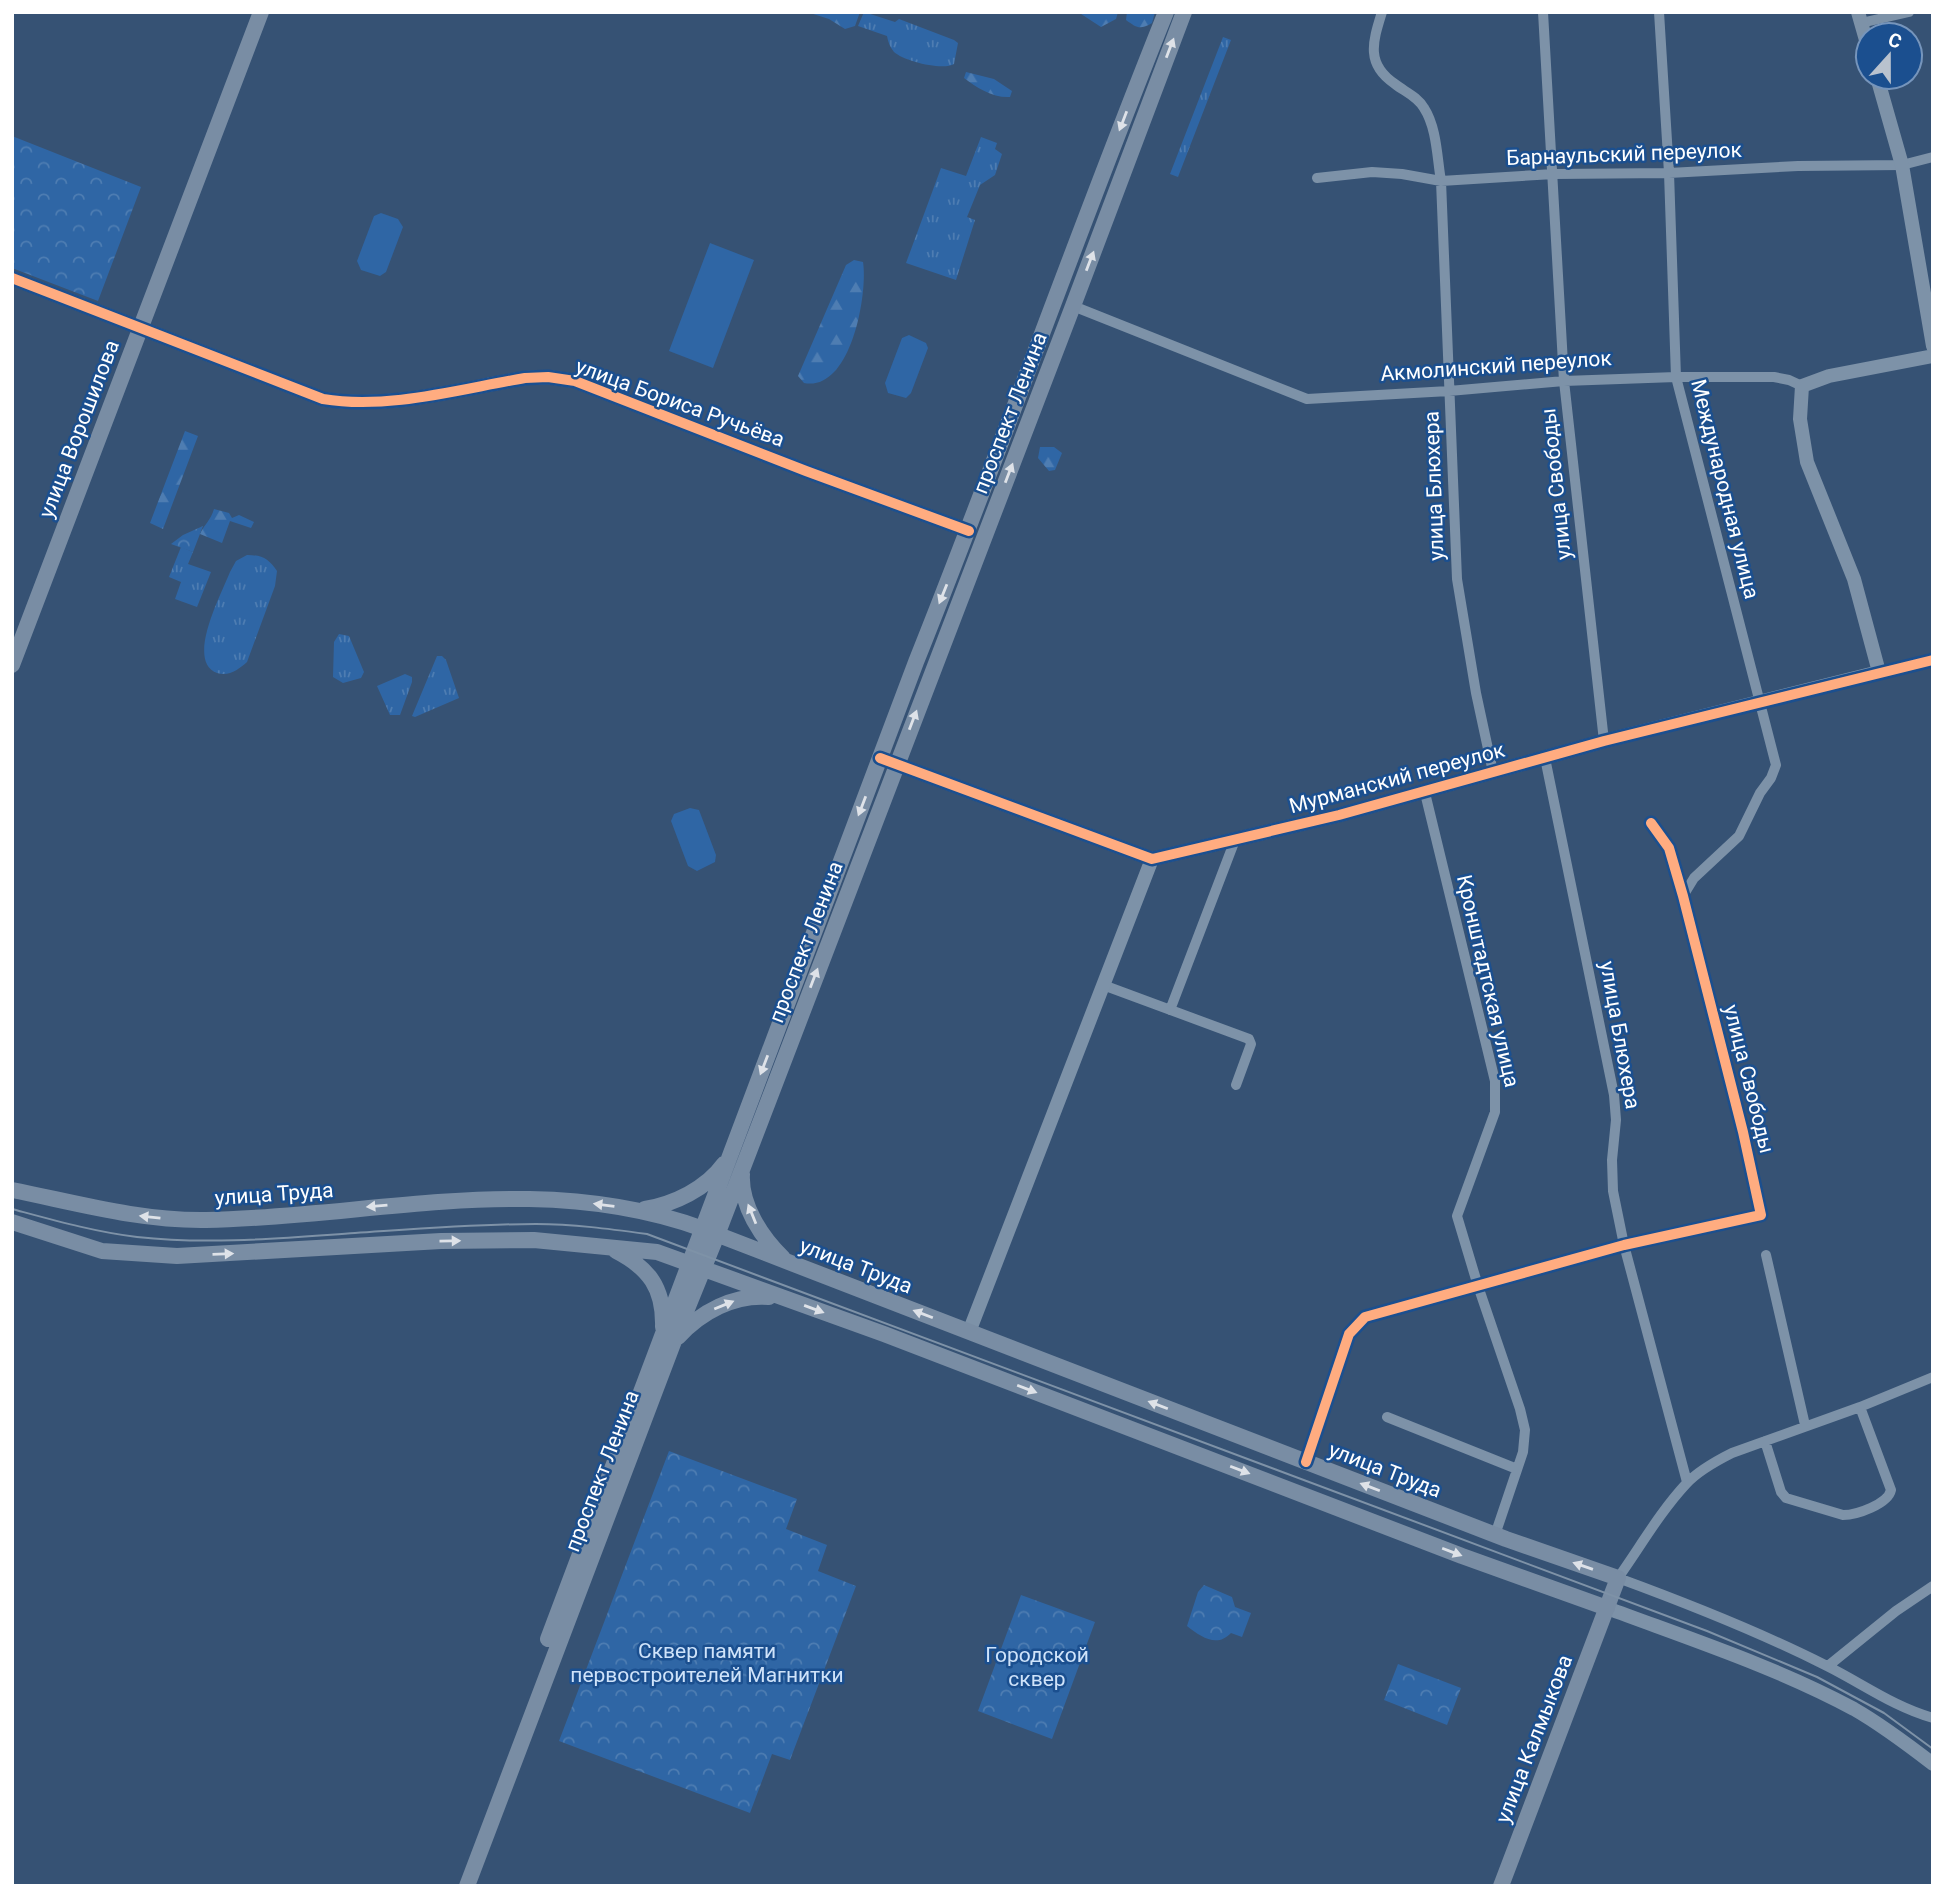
<svg xmlns="http://www.w3.org/2000/svg" width="1945" height="1898" viewBox="0 0 1945 1898" font-family="Roboto,sans-serif">
	<style>
		.grass { fill: url(#grass-tufts) }
		.forest { fill: url(#forest-firs) }
		.park { fill: url(#park-crowns) }
		.pitch { fill: #2f66a5 }
		.lines { fill: none; stroke-linecap: round; stroke-linejoin: round }
		.minor { stroke: #7d92a8; stroke-width: 10 }
		.tertiary { stroke: #7d92a8; stroke-width: 14 }
		.secondary { stroke: #798da4; stroke-width: 16 }
		.tram { stroke: #7e92a7; stroke-width: 2 }
		.cycleway-casing { stroke: #1b4f8f; stroke-width: 15 }
		.cycleway { stroke: #ffac80; stroke-width: 10 }
		.oneway { fill: #dee2e8 }
		.labels { text-anchor: middle; stroke-width: 5; stroke-linejoin: round; paint-order: stroke }
		.street-label { font-size: 21px; fill: #fff; stroke: #1b4f8f }
		.park-label { font-size: 21px; fill: #cfe3fa; stroke: #1b4f8f }
	</style>
	<defs>
		<pattern id="grass-tufts" width="24" height="20" patternUnits="userSpaceOnUse" patternTransform="scale(1.75)"><rect width="24" height="20" fill="#2f66a5"/><path d="M3 7l-1-3M5 7V3M7 7l1-3M15 17l-1-3M17 17v-4M19 17l1-3" fill="none" stroke="#4e7db2"/></pattern>
		<pattern id="forest-firs" width="22" height="20" patternUnits="userSpaceOnUse" patternTransform="scale(1.75)"><rect width="22" height="20" fill="#2f66a5"/><path d="M5 1l3.5 6h-7zM16 11l3.5 6h-7z" fill="#4e7db2"/></pattern>
		<pattern id="park-crowns" width="20" height="18" patternUnits="userSpaceOnUse" patternTransform="scale(1.75)"><rect width="20" height="18" fill="#2f66a5"/><path d="M2 6a3 3 0 1 1 6 0M12 15a3 3 0 1 1 6 0" fill="none" stroke="#4e7db2"/></pattern>
	</defs>
	<rect width="100%" height="100%" fill="#365274"/>
	<path class="grass" d="M 864,12 L 895,22 L 899,19 L 954,40 L 958,43 L 954,64 C 943,71 904,61 894,52 C 890,47 888,42 887,36 L 858,26 Z
		M 1223,37 L 1231,40 L 1178,177 L 1170,174 Z
		M 981,137 L 997,143 L 995,149 L 1002,154 L 995,175 L 980,185 L 967,217 L 975,220 L 956,280 L 906,263 L 941,168 L 966,176 Z
		M 181,547 L 193,552 L 188,564 L 211,572 L 197,607 L 175,599 L 181,582 L 169,577 Z
		M 247,555 C 262,555 269,559 277,571 L 275,586 L 247,662 C 239,669 229,677 217,673 C 185,661 222,593 230,572 L 236,561 Z
		M 339,634 L 349,636 L 364,672 L 361,678 L 343,683 L 333,677 L 334,642 Z
		M 437,656 L 442,656 L 446,660 L 459,698 L 415,717 L 412,716 Z
		M 405,674 L 412,677 L 412,682 L 400,715 L 390,715 L 377,686 Z"/>
	<path class="forest" d="M 807,12 L 860,12 L 855,26 L 845,29 L 829,19 Z
		M 1078,12 L 1118,12 L 1116,19 L 1101,27 Z
		M 1127,12 L 1155,12 L 1152,23 C 1140,30 1137,28 1126,20 Z
		M 966,72 L 994,79 L 1012,91 L 1010,97 C 993,98 977,88 964,78 Z
		M 854,260 L 863,262 C 868,294 851,392 804,383 L 798,376 L 846,265 Z
		M 185,431 L 198,436 L 163,529 L 150,523 Z
		M 1040,447 L 1054,447 L 1062,453 L 1055,470 L 1049,471 L 1038,458 Z
		M 214,509 L 229,513 L 232,518 L 239,515 L 254,522 L 251,528 L 230,521 L 222,543 L 200,534 C 204,525 211,520 214,509 Z"/>
	<path class="park" d="M 12,136 L 141,187 L 98,301 L 12,268 Z
		M 203,526 L 193,552 L 171,544 L 183,535 Z
		M 669,1451 L 797,1499 L 786,1529 L 827,1545 L 818,1571 L 856,1586 L 790,1760 L 772,1754 L 750,1813 L 559,1741 Z
		M 1204,1585 L 1232,1597 L 1235,1607 L 1251,1613 L 1242,1637 L 1231,1633 C 1217,1648 1201,1637 1187,1626 L 1198,1592 Z
		M 1021,1595 L 1095,1622 L 1052,1739 L 978,1711 Z
		M 1398,1664 L 1461,1688 L 1447,1725 L 1384,1700 Z"/>
	<path class="pitch" d="M 381,213 L 398,219 L 403,227 L 386,272 L 380,276 L 361,270 L 357,261 L 374,216 Z
		M 710,243 L 754,260 L 713,368 L 669,351 Z
		M 909,335 L 926,343 L 928,348 L 911,393 L 906,398 L 888,393 L 885,383 L 902,338 Z
		M 690,808 L 699,810 L 716,855 L 715,862 L 697,871 L 688,866 L 671,821 L 674,814 Z"/>
	<g class="lines">
		<path class="minor" d="M 1382,12 C 1373,41 1365,64 1395,84 C 1405,92 1417,96 1424,108 C 1437,128 1437,158 1441,181 L 1457,579 L 1476,693 L 1493,772
			M 1543,12 L 1564,381 L 1604,741
			M 1659,12 L 1669,173 L 1676,377 L 1776,765 L 1771,778 L 1760,793 L 1739,836 L 1694,878 L 1683,896
			M 1861,23 L 1909,12
			M 1317,178 L 1372,172 L 1402,174 L 1441,181 L 1554,174 L 1669,173 L 1798,166 L 1902,165 L 1933,157
			M 1073,306 L 1307,399 L 1449,391 L 1564,381 L 1676,377 L 1774,377 L 1789,380 L 1802,386
			M 1879,672 L 1933,660
			M 1545,758 L 1614,1095 L 1616,1120 L 1612,1160 L 1613,1191 L 1624,1245 L 1687,1482
			M 1425,793 L 1495,1081 L 1495,1112 L 1457,1216 L 1478,1286 L 1520,1409 L 1525,1430 L 1523,1452 L 1495,1535
			M 1103,985 L 1249,1039 L 1251,1044 L 1236,1085
			M 1170,1010 L 1235,840
			M 1766,1255 L 1805,1425
			M 1933,1377 L 1860,1407 L 1732,1453 C 1716,1461 1698,1471 1686,1484 C 1660,1512 1640,1547 1618,1578 C 1689,1604 1760,1632 1827,1666 C 1863,1684 1894,1707 1933,1718
			M 1387,1417 L 1517,1469
			M 1765,1441 L 1781,1492 L 1786,1498 L 1843,1515 C 1857,1515 1888,1504 1891,1490 L 1860,1407
			M 1306,1462 L 1349,1334 L 1365,1317 L 1624,1245 L 1761,1215 L 1743,1132 L 1683,896 L 1669,848 L 1651,823
			M 1828,1666 L 1896,1611 L 1933,1586"/>
		<path class="tertiary" d="M 1858,12 L 1868,47
			M 1877,77 L 1902,165 L 1933,346
			M 12,278 L 323,399 C 388,410 460,389 525,378 L 548,377 L 575,381 L 806,471 L 969,531
			M 880,758 L 1152,859 L 1339,815 L 1604,741 L 1879,672 L 1854,579 L 1807,462 L 1800,419 L 1802,386 L 1829,376 L 1933,356
			M 969,1332 L 1152,859
			M 1607,1608 C 1690,1639 1776,1667 1854,1709 C 1882,1725 1907,1744 1933,1764"/>
		<path class="secondary" d="M 12,665 L 261,12
			M 742,1174 C 740,1205 762,1238 783,1258
			M 12,1190 C 77,1203 140,1221 206,1220 C 375,1217 538,1169 703,1229 L 1506,1539 L 1618,1578 L 1501,1886
			M 645,1209 C 674,1204 706,1189 724,1164
			M 12,1222 L 102,1251 L 177,1256 L 441,1241 L 534,1240 L 657,1252 L 884,1334 L 1462,1556 L 1607,1608
			M 616,1251 C 649,1268 664,1288 663,1327
			M 678,1337 C 701,1312 734,1294 769,1297
			M 548,1639 L 916,662 C 1002,447 1079,228 1166,12
			M 467,1886 L 674,1341 L 717,1235 L 1073,306 L 1184,12"/>
		<path class="tram" d="M 12,1209 C 53,1220 95,1232 137,1237 C 209,1245 283,1238 355,1233 C 415,1229 476,1224 536,1224 C 573,1224 610,1229 647,1234 L 1707,1631 L 1817,1677 L 1884,1713 L 1933,1749"/>
		<defs>
			<path id="cycleway" d="M 12,278 L 323,399 C 388,410 460,389 525,378 L 548,377 L 575,381 L 806,471 L 969,531
				M 880,758 L 1152,859 L 1339,815 L 1604,741 L 1933,660
				M 1306,1462 L 1349,1334 L 1365,1317 L 1624,1245 L 1761,1215 L 1743,1132 L 1683,896 L 1669,848 L 1651,823"/>
		</defs>
		<use href="#cycleway" class="cycleway-casing"/>
		<use href="#cycleway" class="cycleway"/>
	</g>
	<defs><path id="oneway-solid" d="M-6-.8H1V-3.2L6.5 0L1 3.2V.8H-6Z" transform="scale(1.75)"/></defs>
	<g class="oneway">
		<use href="#oneway-solid" transform="translate(1170 48) rotate(-69)"/>
		<use href="#oneway-solid" transform="translate(1123 121) rotate(111)"/>
		<use href="#oneway-solid" transform="translate(1090 261) rotate(-69)"/>
		<use href="#oneway-solid" transform="translate(1009 473) rotate(-69)"/>
		<use href="#oneway-solid" transform="translate(943 594) rotate(112)"/>
		<use href="#oneway-solid" transform="translate(913 720) rotate(-69)"/>
		<use href="#oneway-solid" transform="translate(862 806) rotate(111)"/>
		<use href="#oneway-solid" transform="translate(814 978) rotate(-69)"/>
		<use href="#oneway-solid" transform="translate(764 1065) rotate(111)"/>
		<use href="#oneway-solid" transform="translate(604 1205) rotate(-173)"/>
		<use href="#oneway-solid" transform="translate(377 1206) rotate(175)"/>
		<use href="#oneway-solid" transform="translate(752 1214) rotate(-112)"/>
		<use href="#oneway-solid" transform="translate(150 1217) rotate(-174)"/>
		<use href="#oneway-solid" transform="translate(450 1241) rotate(-1)"/>
		<use href="#oneway-solid" transform="translate(223 1254) rotate(-2)"/>
		<use href="#oneway-solid" transform="translate(724 1305) rotate(-22)"/>
		<use href="#oneway-solid" transform="translate(814 1309) rotate(20)"/>
		<use href="#oneway-solid" transform="translate(923 1314) rotate(-159)"/>
		<use href="#oneway-solid" transform="translate(1027 1389) rotate(21)"/>
		<use href="#oneway-solid" transform="translate(1158 1405) rotate(-159)"/>
		<use href="#oneway-solid" transform="translate(1240 1470) rotate(21)"/>
		<use href="#oneway-solid" transform="translate(1370 1487) rotate(-159)"/>
		<use href="#oneway-solid" transform="translate(1452 1552) rotate(21)"/>
		<use href="#oneway-solid" transform="translate(1583 1566) rotate(-161)"/>
	</g>
	<g class="labels">
		<g class="street-label">
			<text transform="translate(1624 154) rotate(-2)" y="7">Барнаульский переулок</text>
			<text transform="translate(1496 366) rotate(-4)" y="7">Акмолинский переулок</text>
			<text transform="translate(680 403) rotate(20)" y="7">улица Бориса Ручьёва</text>
			<text transform="translate(1010 413) rotate(-69)" y="7">проспект Ленина</text>
			<text transform="translate(79 429) rotate(-69)" y="7">улица Ворошилова</text>
			<text transform="translate(1556 484) rotate(-96)" y="7">улица Свободы</text>
			<text transform="translate(1434 486) rotate(-92)" y="7">улица Блюхера</text>
			<text transform="translate(1725 489) rotate(76)" y="7">Международная улица</text>
			<text transform="translate(1397 778) rotate(-15)" y="7">Мурманский переулок</text>
			<text transform="translate(806 942) rotate(-69)" y="7">проспект Ленина</text>
			<text transform="translate(1488 981) rotate(77)" y="7">Кронштадтская улица</text>
			<text transform="translate(1620 1035) rotate(80)" y="7">улица Блюхера</text>
			<text transform="translate(1749 1079) rotate(76)" y="7">улица Свободы</text>
			<text transform="translate(274 1194) rotate(-4)" y="7">улица Труда</text>
			<text transform="translate(856 1266) rotate(21)" y="7">улица Труда</text>
			<text transform="translate(1385 1470) rotate(21)" y="7">улица Труда</text>
			<text transform="translate(602 1471) rotate(-69)" y="7">проспект Ленина</text>
			<text transform="translate(1534 1739) rotate(-69)" y="7">улица Калмыкова</text>
		</g>
		<g class="park-label">
			<text x="707" y="1658">Сквер памяти<tspan x="707" dy="24">первостроителей Магнитки</tspan></text>
			<text x="1037" y="1662">Городской<tspan x="1037" dy="24">сквер</tspan></text>
		</g>
	</g>
	<rect width="1945" height="1898" fill="none" stroke="#ffffff" stroke-width="28"/>
	<g transform="translate(1889 56) rotate(21)"><circle r="33" fill="#1b4f8f" stroke="#7695bc" stroke-width="2"/>
	<path d="M0-5L12 26L0 18L-12 26Z" fill="#b9c2ce"/>
	<text y="-10" font-size="19" font-weight="bold" text-anchor="middle" fill="#ffffff">С</text>
	</g>
</svg>
